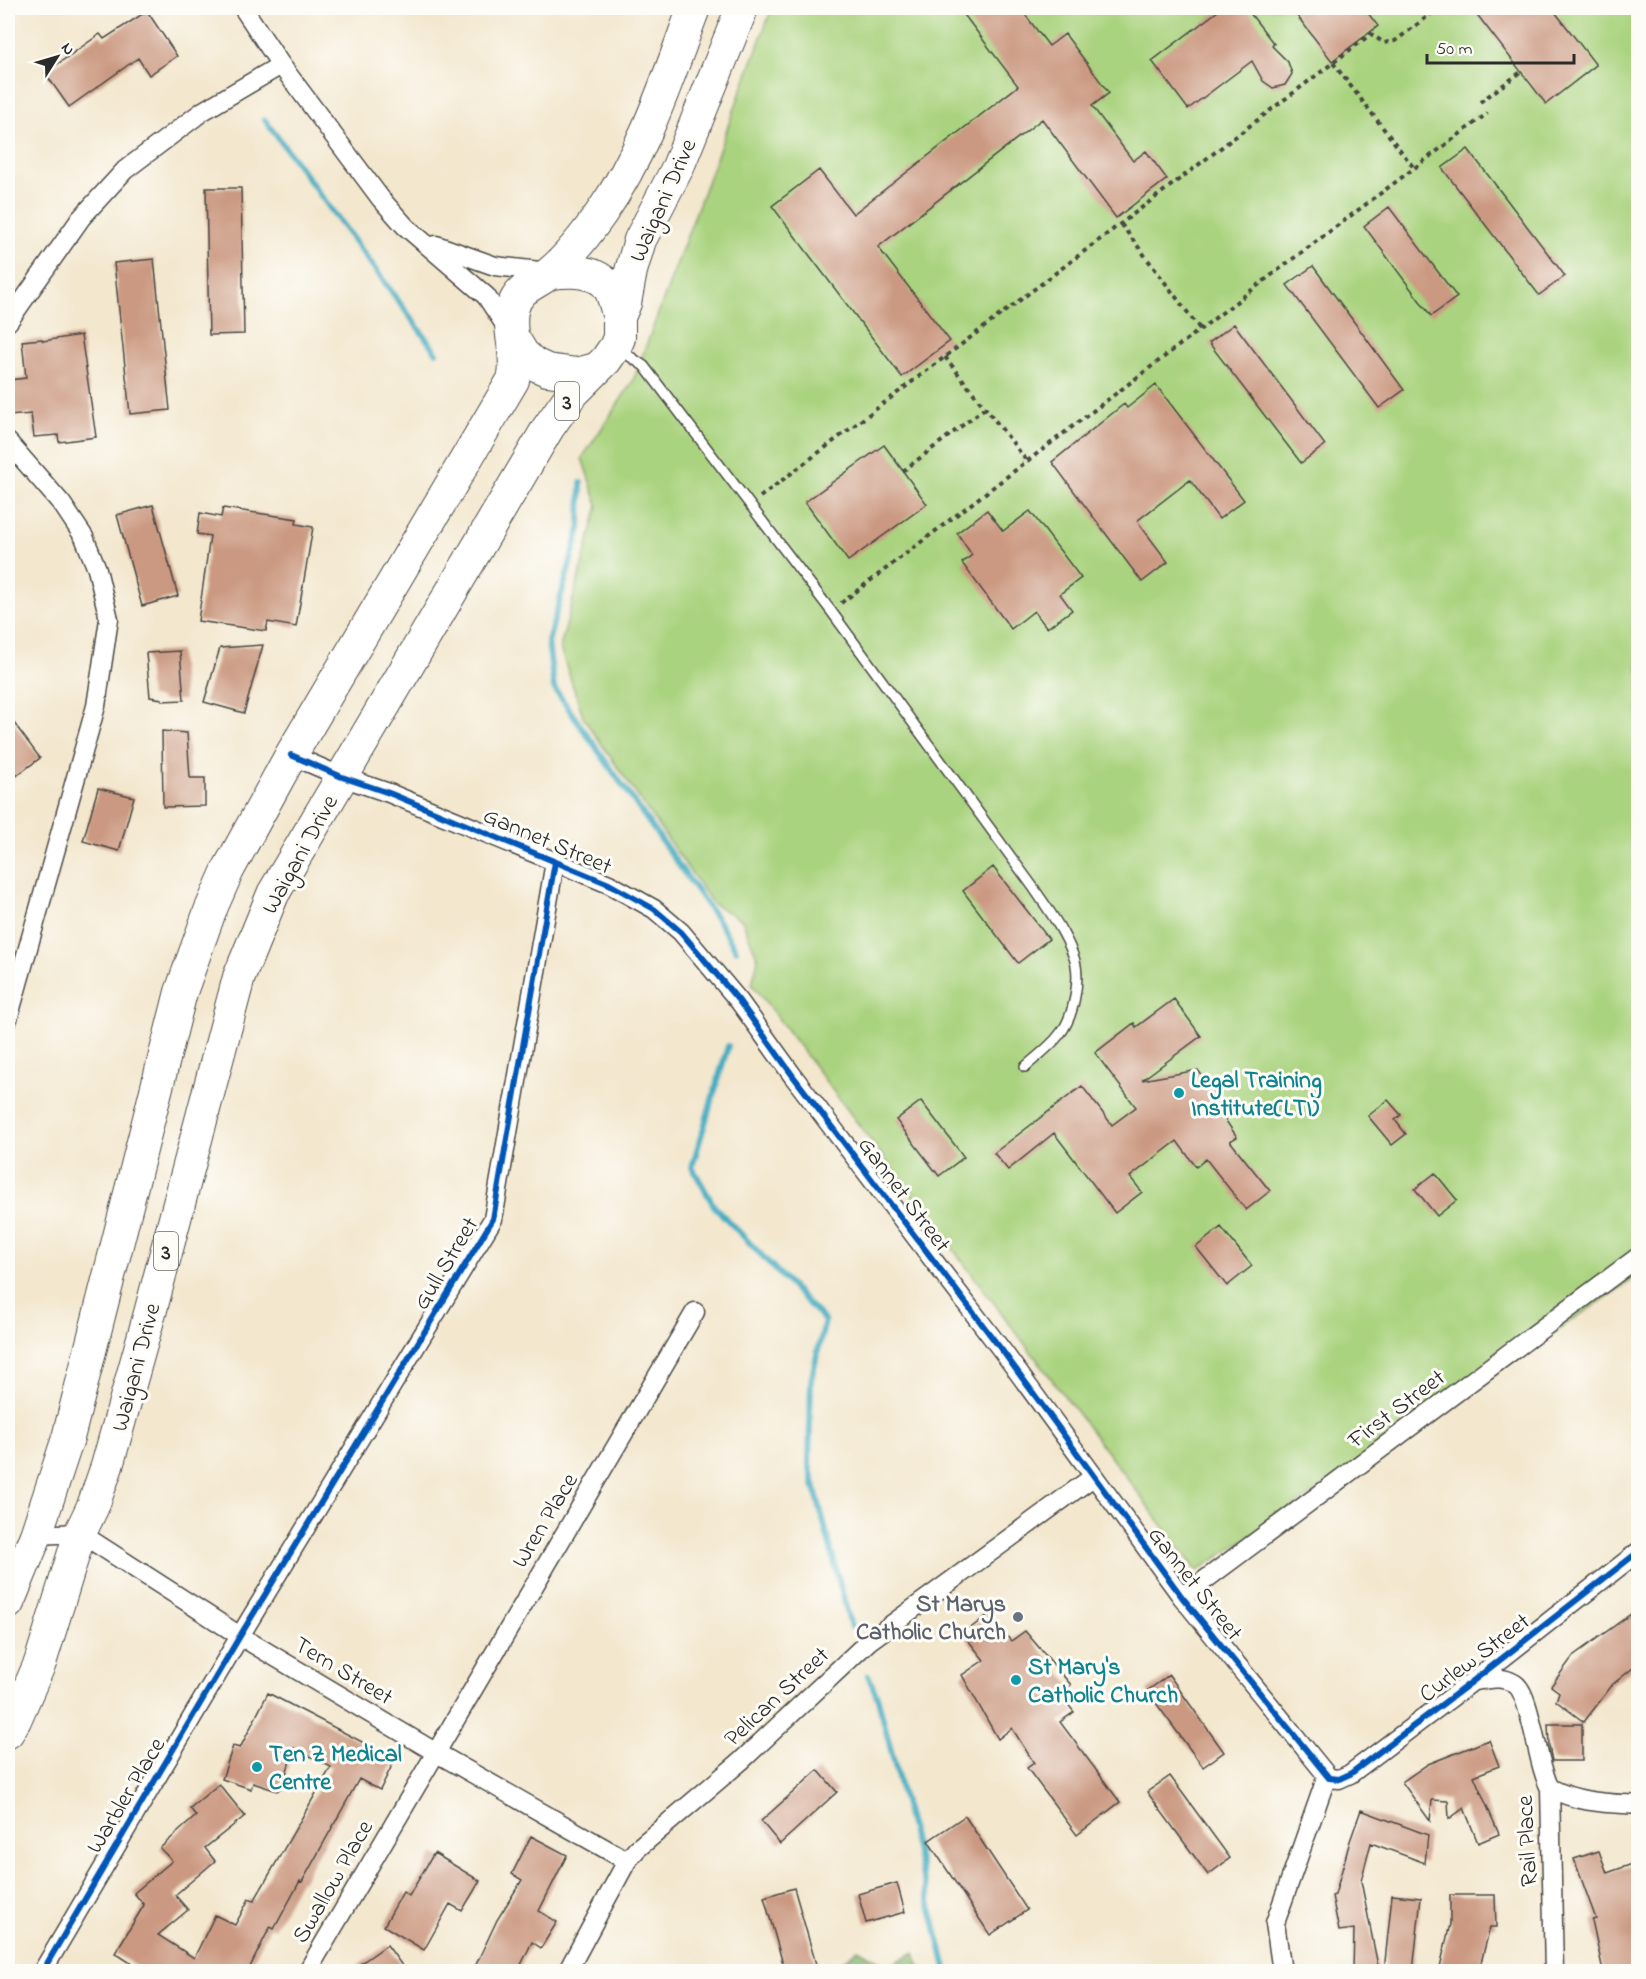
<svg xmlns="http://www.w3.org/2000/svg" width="1646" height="1979" viewBox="0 0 1646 1979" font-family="'Indie Flower',sans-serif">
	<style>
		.green { fill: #aad37f; stroke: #6a7f55; stroke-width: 1.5 }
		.forest { fill: #87b56e; stroke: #59704c; stroke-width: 1.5 }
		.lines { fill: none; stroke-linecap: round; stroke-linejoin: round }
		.stream { stroke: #42acc1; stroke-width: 6 }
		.building { fill: #cb9981 }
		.lane-casing { stroke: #494743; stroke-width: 12 }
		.street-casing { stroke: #494743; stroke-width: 21 }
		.highway-casing { stroke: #494743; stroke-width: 34 }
		.path { stroke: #494743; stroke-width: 4; stroke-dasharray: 4.5 4.5; stroke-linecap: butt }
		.lane { stroke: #fff; stroke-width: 9 }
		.street { stroke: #fff; stroke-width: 18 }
		.highway { stroke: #fff; stroke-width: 32 }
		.cycleway-casing { stroke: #fdfcf7; stroke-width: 10 }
		.cycleway { stroke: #0057b8; stroke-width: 6 }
		.culture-dot { fill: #0f9aa8; stroke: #fdfcf7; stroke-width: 2 }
		.worship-dot { fill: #6b7280; stroke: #fdfcf7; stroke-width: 2 }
		.labels { text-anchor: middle; stroke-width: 6; stroke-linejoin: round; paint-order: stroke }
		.shield { fill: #fdfcf7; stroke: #6a6a68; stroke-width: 1.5 }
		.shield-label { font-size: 22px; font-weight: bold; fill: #2b2b2b }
		.street-label { font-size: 24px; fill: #2b2b2b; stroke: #fdfcf7 }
		.culture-label { font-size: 24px; font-weight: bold; fill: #0d838f; stroke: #fdfcf7; text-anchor: start }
		.worship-label { font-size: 24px; font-weight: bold; fill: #5b616d; stroke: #fdfcf7; text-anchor: end }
	</style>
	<rect width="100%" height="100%" fill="#fdfcf7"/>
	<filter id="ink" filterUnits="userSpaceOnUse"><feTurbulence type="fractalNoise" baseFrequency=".0167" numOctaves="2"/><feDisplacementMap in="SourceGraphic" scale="12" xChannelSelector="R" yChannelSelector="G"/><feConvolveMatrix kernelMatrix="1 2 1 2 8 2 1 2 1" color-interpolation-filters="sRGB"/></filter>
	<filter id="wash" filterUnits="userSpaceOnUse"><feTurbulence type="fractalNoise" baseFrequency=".008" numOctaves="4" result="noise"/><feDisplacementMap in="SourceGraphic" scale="24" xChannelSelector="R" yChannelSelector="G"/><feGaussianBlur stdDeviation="1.35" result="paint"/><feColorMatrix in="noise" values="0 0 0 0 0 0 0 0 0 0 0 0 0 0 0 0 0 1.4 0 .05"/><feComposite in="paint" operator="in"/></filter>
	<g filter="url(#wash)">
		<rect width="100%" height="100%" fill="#f3e7ce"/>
		<path class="green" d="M 772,8 L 1638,8 L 1638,1276 L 1197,1571 L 752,984 L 758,959 L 742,920 L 713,904 L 584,719 L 560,648 L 598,506 L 582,458 L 633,381 Z"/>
		<path class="forest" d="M 858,1949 L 888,1966 L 914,1952 L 922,1971 L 840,1971 L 840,1963 Z"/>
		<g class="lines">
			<path class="stream" d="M 160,8 L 174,8
				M 265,120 L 436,352
				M 581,483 L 580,528 L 548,642 L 554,688 L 719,922 L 736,950
				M 728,1046 L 692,1167 L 714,1206 L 825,1321 L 811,1380 L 809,1465 L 851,1627
				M 868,1675 L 878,1699 L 947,1972"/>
		</g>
		<g id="blocks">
			<path class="building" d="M 959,8 L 1020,8 L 1049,46 L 1065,34 L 1109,93 L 1092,106 L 1133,161 L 1146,151 L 1167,179 L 1116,218 L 1042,119 L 878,247 L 950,341 L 902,377 L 772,206 L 819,170 L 853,214 L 1018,86 Z
				M 1222,8 L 1246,8 L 1274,44 L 1272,46 L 1288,62 L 1292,74 L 1285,85 L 1273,88 L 1263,81 L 1252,61 L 1188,109 L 1152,61 Z
				M 1291,8 L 1364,8 L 1378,26 L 1332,61 Z
				M 1472,8 L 1552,8 L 1596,65 L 1546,104 Z
				M 147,11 L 177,56 L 149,75 L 138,58 L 69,107 L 45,73 L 100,34 L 104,39 Z
				M 1468,149 L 1565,276 L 1539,295 L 1442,168 Z
				M 206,188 L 241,188 L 244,334 L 209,335 Z
				M 1389,207 L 1457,297 L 1431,316 L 1364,226 Z
				M 154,259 L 170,410 L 130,414 L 114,263 Z
				M 1313,266 L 1404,390 L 1379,408 L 1287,285 Z
				M 1234,324 L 1325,445 L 1301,463 L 1209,343 Z
				M 81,335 L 96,437 L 59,442 L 58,435 L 34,437 L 31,414 L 8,416 L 8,380 L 26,378 L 22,341 L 42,339 L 43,341 Z
				M 1156,385 L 1244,500 L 1219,519 L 1190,480 L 1137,521 L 1168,562 L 1142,582 L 1052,462 L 1124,404 L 1127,408 Z
				M 884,445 L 927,504 L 848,561 L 805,502 Z
				M 153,505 L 178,596 L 142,606 L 117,515 Z
				M 223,508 L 297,519 L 296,524 L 313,527 L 296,627 L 268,622 L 266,631 L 198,621 L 210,536 L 197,534 L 200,513 L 221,517 Z
				M 987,510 L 1003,531 L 1030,511 L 1081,578 L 1060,594 L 1072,610 L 1047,628 L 1034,611 L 1011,629 L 962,563 L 972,555 L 957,533 Z
				M 263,645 L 244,713 L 204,702 L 220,648 Z
				M 180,651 L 184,700 L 162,701 L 162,699 L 150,697 L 146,653 Z
				M 8,715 L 40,758 L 8,782 Z
				M 162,731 L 187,733 L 190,778 L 205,778 L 205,806 L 163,807 Z
				M 98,788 L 134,797 L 119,851 L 83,841 Z
				M 993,867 L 1049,939 L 1018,963 L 963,891 Z
				M 1174,999 L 1201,1036 L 1142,1080 L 1198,1070 L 1230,1114 L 1224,1118 L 1237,1137 L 1230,1141 L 1270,1191 L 1246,1210 L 1206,1159 L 1196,1167 L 1177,1141 L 1130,1177 L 1142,1192 L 1115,1213 L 1054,1133 L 1008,1170 L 994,1153 L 1082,1086 L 1112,1125 L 1136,1107 L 1095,1053 L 1134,1023 L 1136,1027 Z
				M 1388,1100 L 1401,1115 L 1395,1120 L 1406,1134 L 1392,1145 L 1368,1116 Z
				M 921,1101 L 964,1157 L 939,1176 L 896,1120 Z
				M 1435,1173 L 1457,1200 L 1437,1216 L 1415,1189 Z
				M 1221,1227 L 1252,1266 L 1227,1286 L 1196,1247 Z
				M 1638,1609 L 1638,1664 L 1613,1684 L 1584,1722 L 1556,1701 L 1559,1692 L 1551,1686 L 1574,1655 Z
				M 989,1614 L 1011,1641 L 1025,1631 L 1071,1685 L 1060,1694 L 1074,1712 L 1060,1722 L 1120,1802 L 1077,1835 L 1027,1768 L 1034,1763 L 1012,1728 L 998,1739 L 962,1675 L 984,1660 L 963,1634 Z
				M 1169,1675 L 1224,1752 L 1203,1767 L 1147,1691 Z
				M 268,1693 L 395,1759 L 380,1790 L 359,1779 L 302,1882 L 300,1881 L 274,1929 L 270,1927 L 248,1971 L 143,1971 L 115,1953 L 144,1905 L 134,1893 L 172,1861 L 160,1848 L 196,1816 L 190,1808 L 219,1784 L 245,1816 L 205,1848 L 215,1861 L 175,1895 L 188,1910 L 158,1935 L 194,1958 L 215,1915 L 235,1925 L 249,1899 L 254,1901 L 331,1767 L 294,1748 L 282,1787 L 277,1791 L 253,1783 L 251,1789 L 222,1779 L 233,1746 L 240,1748 Z
				M 1548,1724 L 1582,1724 L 1582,1761 L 1552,1761 L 1549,1746 Z
				M 1489,1740 L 1499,1766 L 1474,1776 L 1499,1834 L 1478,1843 L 1464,1808 L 1449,1819 L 1448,1801 L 1432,1800 L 1430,1821 L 1402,1782 L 1428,1764 Z
				M 818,1770 L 837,1792 L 780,1844 L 761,1821 Z
				M 1170,1776 L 1230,1858 L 1208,1875 L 1147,1792 Z
				M 1361,1810 L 1428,1835 L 1425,1863 L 1371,1843 L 1361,1881 L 1379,1971 L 1353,1971 L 1354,1929 L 1339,1931 L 1332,1896 L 1335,1895 L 1350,1841 Z
				M 965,1816 L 1027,1910 L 990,1935 L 928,1841 Z
				M 531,1836 L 567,1855 L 539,1911 L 557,1922 L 541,1948 L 532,1942 L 518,1971 L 473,1971 L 497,1920 L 522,1880 L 512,1874 Z
				M 1599,1851 L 1607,1873 L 1638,1862 L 1638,1904 L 1635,1905 L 1638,1924 L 1638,1971 L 1603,1971 L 1592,1920 L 1596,1919 L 1574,1859 Z
				M 434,1853 L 480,1881 L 462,1911 L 450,1904 L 424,1950 L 384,1926 L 403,1892 L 409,1896 Z
				M 897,1883 L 905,1912 L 866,1923 L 858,1894 Z
				M 794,1888 L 818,1971 L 785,1971 L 764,1897 Z
				M 1392,1895 L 1421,1898 L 1413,1971 L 1384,1971 Z
				M 1450,1895 L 1495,1895 L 1496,1927 L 1490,1927 L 1479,1971 L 1457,1971 L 1440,1967 L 1450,1924 Z
				M 387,1945 L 406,1971 L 350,1971 Z"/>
		</g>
	</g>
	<g filter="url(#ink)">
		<use href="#blocks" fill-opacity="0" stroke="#494743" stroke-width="1.5"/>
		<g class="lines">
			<defs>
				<path id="lane" d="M 619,349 L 644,366 L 831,611 L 1033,887 C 1047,908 1064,930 1073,955 C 1082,976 1074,1018 1059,1035 C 1050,1047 1036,1057 1025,1067"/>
				<path id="street" d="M 243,8 L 281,65 L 381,199 L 405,226 L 486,296 L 509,331
					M 436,245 L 495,266 L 548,272
					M 8,322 L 81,218 L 125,170 L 203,111 L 281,65
					M 8,442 L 62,504 L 84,537 L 97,569 L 109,619 L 96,706 L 8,1019
					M 291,755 L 342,777 L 389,793 L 609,884 L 654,909 L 681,932 L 739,1001 L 793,1076 L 1004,1353 L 1182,1597 L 1329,1778 L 1339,1779 L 1350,1774 L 1473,1681 L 1638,1552
					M 36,1535 L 80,1533 L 240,1636 L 435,1752 L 627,1861
					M 1182,1597 L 1638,1257
					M 1474,1681 C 1488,1679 1502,1675 1515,1684 C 1531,1694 1537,1766 1550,1788 L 1554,1972
					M 1550,1788 C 1578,1803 1608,1803 1638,1805
					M 42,1972 L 240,1636 L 493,1219 L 555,862
					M 307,1972 L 695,1312
					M 567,1972 L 627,1861 L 637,1849 L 741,1761 L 869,1641 L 1093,1477
					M 1282,1972 L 1275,1923 L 1327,1776"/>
				<path id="highway" d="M 551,273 C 570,271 598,269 610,289 C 614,298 616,308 619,317
					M 512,336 L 523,354 L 534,364 L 547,370 L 577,374 L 596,369
					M 8,1603 L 36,1535 L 68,1438 L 181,992 L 210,911 L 228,870 L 291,755 L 513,380 C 520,356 506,329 513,307 C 519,286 538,284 552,271 C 571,255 588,232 602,212 C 645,150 668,77 694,8
					M 8,1732 L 15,1720 L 40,1663 L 80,1533 L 93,1506 L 107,1466 L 150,1313 L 239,977 L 273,894 L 548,428 L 572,394 L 606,360 L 615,347 L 619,338 L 619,317 L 625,303 L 631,271 L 640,240 L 678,167 L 742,8"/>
			</defs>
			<use href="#lane" class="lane-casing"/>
			<use href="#street" class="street-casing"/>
			<use href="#highway" class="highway-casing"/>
			<path class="path" d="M 1333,63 L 1414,168
				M 1480,102 L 1521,72
				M 1121,224 L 1200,329
				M 945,357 L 1027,461
				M 903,471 L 985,408
				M 760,497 L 1371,34 L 1384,43 L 1395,41 L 1439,8
				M 841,603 L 1286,264 L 1488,113"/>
			<use href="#lane" class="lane"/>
			<use href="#street" class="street"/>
			<use href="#highway" class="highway"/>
			<defs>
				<path id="cycleway" d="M 291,755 L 342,777 L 389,793 L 609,884 L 654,909 L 681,932 L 739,1001 L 793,1076 L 1004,1353 L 1182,1597 L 1329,1778 L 1339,1779 L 1350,1774 L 1473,1681 L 1638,1552
					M 42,1972 L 240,1636 L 493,1219 L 555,862"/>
			</defs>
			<use href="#cycleway" class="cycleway-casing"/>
			<use href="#cycleway" class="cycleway"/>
		</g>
	</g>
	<g class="culture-dot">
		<circle cx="1179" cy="1093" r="6"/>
		<circle cx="1016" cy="1680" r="6"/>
		<circle cx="257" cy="1767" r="6"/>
	</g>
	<circle class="worship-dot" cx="1018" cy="1617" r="6"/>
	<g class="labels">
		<g class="shield">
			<rect x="555" y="382" width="24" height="38" rx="4.5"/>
			<rect x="154" y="1232" width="24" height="38" rx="4.5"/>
		</g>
		<g class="shield-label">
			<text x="567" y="409">3</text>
			<text x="166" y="1259">3</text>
		</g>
		<g class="street-label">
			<text transform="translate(662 200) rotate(-66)" y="8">Waigani Drive</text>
			<text transform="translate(548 840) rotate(23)" y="8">Gannet Street</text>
			<text transform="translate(299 854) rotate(-61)" y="8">Waigani Drive</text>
			<text transform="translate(905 1194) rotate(53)" y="8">Gannet Street</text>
			<text transform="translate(445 1263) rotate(-59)" y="8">Gull Street</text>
			<text transform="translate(135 1367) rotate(-75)" y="8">Waigani Drive</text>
			<text transform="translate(1396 1408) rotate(-37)" y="8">First Street</text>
			<text transform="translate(544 1520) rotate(-59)" y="8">Wren Place</text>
			<text transform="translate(1196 1583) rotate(52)" y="8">Gannet Street</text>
			<text transform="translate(1474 1657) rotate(-37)" y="8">Curlew Street</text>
			<text transform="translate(344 1670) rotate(31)" y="8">Tern Street</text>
			<text transform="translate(776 1696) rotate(-43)" y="8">Pelican Street</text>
			<text transform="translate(125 1795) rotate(-59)" y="8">Warbler Place</text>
			<text transform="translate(1526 1841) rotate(-93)" y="8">Rail Place</text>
			<text transform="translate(332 1881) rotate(-60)" y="8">Swallow Place</text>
		</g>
		<g class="culture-label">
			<text x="1191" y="1087">Legal Training<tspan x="1191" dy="28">Institute(LTI)</tspan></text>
			<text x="1028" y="1674">St Mary's<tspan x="1028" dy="28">Catholic Church</tspan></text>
			<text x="269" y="1761">Ten Z Medical<tspan x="269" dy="28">Centre</tspan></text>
		</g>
		<g class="worship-label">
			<text x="1006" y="1611">St Marys<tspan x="1006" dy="28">Catholic Church</tspan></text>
		</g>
	</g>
	<rect width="1646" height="1979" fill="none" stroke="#fdfcf7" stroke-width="30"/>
	<g transform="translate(57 57) rotate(53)" stroke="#fdfcf7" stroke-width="4.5" paint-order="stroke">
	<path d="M0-4.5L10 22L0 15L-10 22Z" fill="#2b2b2b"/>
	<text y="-9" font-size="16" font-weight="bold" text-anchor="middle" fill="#2b2b2b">N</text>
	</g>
	<path d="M1427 54v9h147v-9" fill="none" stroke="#2b2b2b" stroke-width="3"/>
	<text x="1436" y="54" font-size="18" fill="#2b2b2b" stroke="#fdfcf7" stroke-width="4.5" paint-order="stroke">50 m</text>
</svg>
